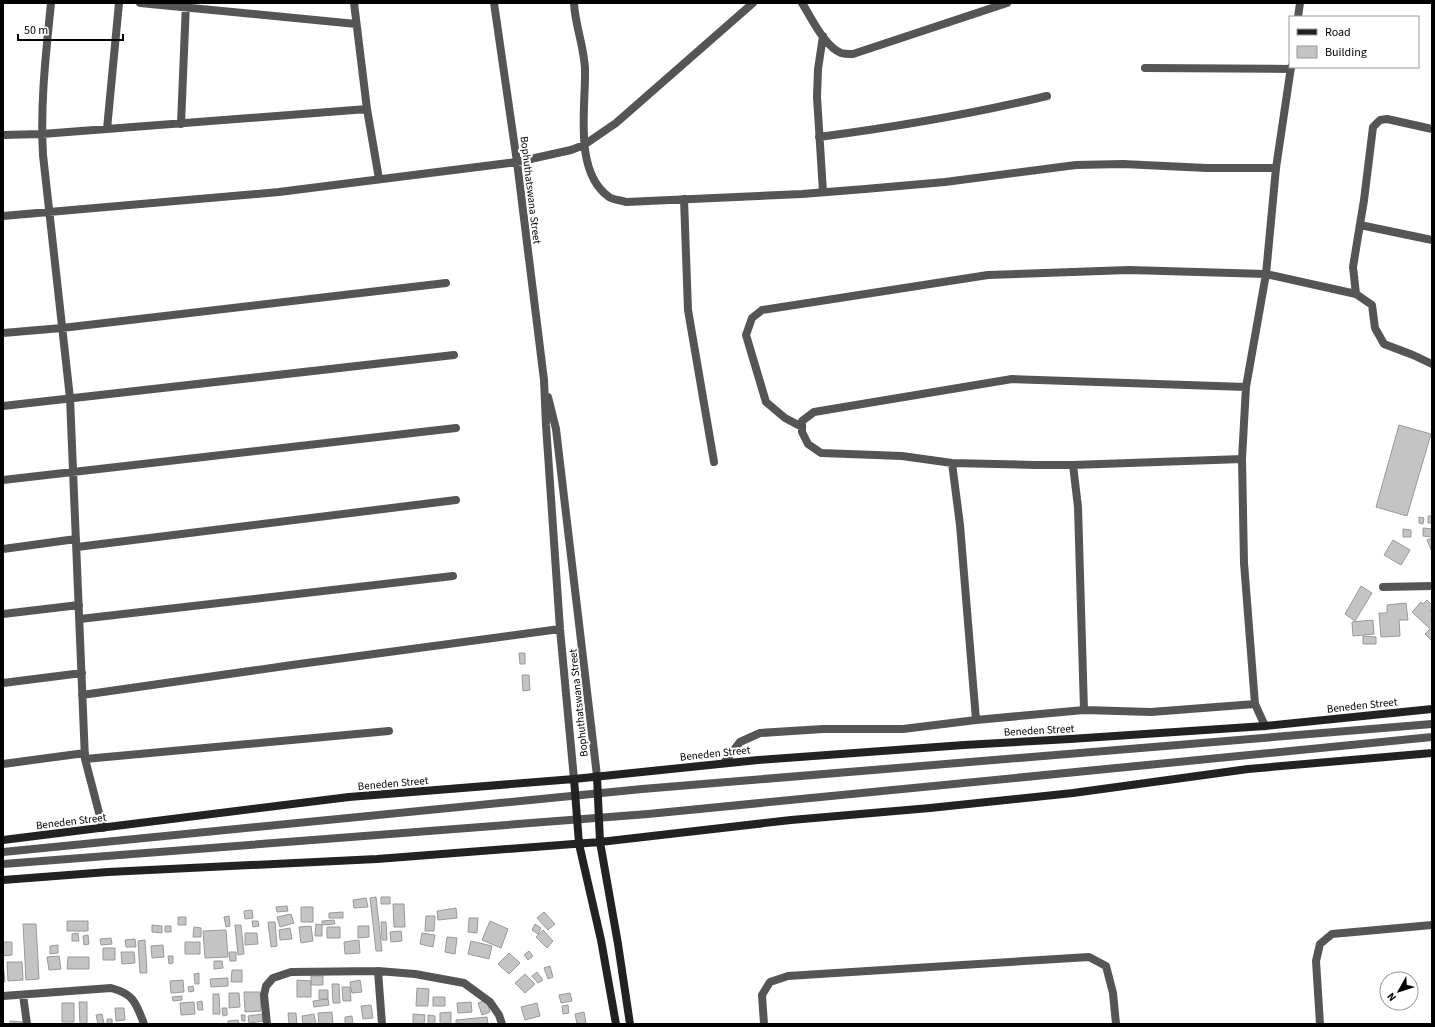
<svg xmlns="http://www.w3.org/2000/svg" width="1435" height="1027" viewBox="0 0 1435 1027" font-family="'Source Sans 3',sans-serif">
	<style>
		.building { fill: #c4c4c4; stroke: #999 }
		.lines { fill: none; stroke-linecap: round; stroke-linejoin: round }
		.lane { stroke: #555; stroke-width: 8 }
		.street { stroke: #555; stroke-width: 8 }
		.secondary { stroke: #222; stroke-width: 8 }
		.labels { text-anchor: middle; stroke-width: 4; stroke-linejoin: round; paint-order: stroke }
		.street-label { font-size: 11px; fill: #000; stroke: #fff }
	</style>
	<rect width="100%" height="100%" fill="#fff"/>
	<path class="building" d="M 1399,425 L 1431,434 L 1407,516 L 1376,507 Z
		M 1428,516 L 1432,516 L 1432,523 L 1428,523 Z
		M 1419,517 L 1424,518 L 1423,524 L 1419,523 Z
		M 1423,528 L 1432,529 L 1432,537 L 1423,536 Z
		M 1403,529 L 1411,530 L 1411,537 L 1403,537 Z
		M 1432,538 L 1432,552 L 1427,540 Z
		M 1393,540 L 1410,550 L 1401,565 L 1384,555 Z
		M 1361,586 L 1372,593 L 1355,621 L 1345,614 Z
		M 1427,600 L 1432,605 L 1432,608 L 1430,611 L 1432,613 L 1432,641 L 1425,634 L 1430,629 L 1412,612 L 1421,602 L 1423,604 Z
		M 1406,603 L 1408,620 L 1399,620 L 1400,636 L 1381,637 L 1379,613 L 1387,613 L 1387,605 Z
		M 1373,620 L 1374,634 L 1353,636 L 1352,622 Z
		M 1363,636 L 1376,637 L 1376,644 L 1363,644 Z
		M 519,653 L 525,653 L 525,664 L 520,664 Z
		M 522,675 L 529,675 L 530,690 L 523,691 Z
		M 376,897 L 382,951 L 376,951 L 370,898 Z
		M 381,897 L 390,897 L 390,904 L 381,904 Z
		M 366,898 L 368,907 L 354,908 L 353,900 Z
		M 393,904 L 404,904 L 405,927 L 394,927 Z
		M 287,906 L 288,911 L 277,912 L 276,907 Z
		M 301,907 L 313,907 L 313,922 L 301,922 Z
		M 456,908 L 457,918 L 438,920 L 437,911 Z
		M 252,910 L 253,918 L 245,919 L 244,911 Z
		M 343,912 L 343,918 L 329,918 L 329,913 Z
		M 544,912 L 555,924 L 548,930 L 537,918 Z
		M 291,914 L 294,923 L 280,927 L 277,917 Z
		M 229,916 L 230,926 L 226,927 L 224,917 Z
		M 426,916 L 435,916 L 434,931 L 425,931 Z
		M 178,917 L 186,917 L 186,925 L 178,925 Z
		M 469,918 L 478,918 L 477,933 L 468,932 Z
		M 334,920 L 335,924 L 322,925 L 322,921 Z
		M 67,921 L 88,921 L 88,931 L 67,931 Z
		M 252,921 L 258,921 L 259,926 L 253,927 Z
		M 490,921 L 508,929 L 501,948 L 482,940 Z
		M 268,922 L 275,922 L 277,946 L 271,947 Z
		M 381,922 L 386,922 L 387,940 L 382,940 Z
		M 23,924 L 36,924 L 39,979 L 26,980 Z
		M 316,924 L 322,925 L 322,936 L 315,936 Z
		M 535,924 L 541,928 L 538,934 L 532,930 Z
		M 152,925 L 162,926 L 162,933 L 152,932 Z
		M 235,925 L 241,925 L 244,954 L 238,955 Z
		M 165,926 L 171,926 L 171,932 L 165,932 Z
		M 311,926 L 313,941 L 301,943 L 299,927 Z
		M 358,926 L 369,926 L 369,937 L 358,938 Z
		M 194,927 L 201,928 L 201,937 L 193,937 Z
		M 327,927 L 340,927 L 340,938 L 327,938 Z
		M 290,928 L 292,939 L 280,940 L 279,930 Z
		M 226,930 L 228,957 L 205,958 L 203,931 Z
		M 543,930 L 553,941 L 547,948 L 536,937 Z
		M 401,931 L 402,941 L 391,942 L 390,932 Z
		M 78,933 L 79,941 L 72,941 L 72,934 Z
		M 245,933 L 257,933 L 258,944 L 245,945 Z
		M 422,933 L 435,935 L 433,947 L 420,944 Z
		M 88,935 L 89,944 L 84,945 L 83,936 Z
		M 447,937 L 457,938 L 455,954 L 445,952 Z
		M 111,938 L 112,944 L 101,945 L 100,939 Z
		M 135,939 L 136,947 L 126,947 L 125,940 Z
		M 145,940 L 147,973 L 140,973 L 138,941 Z
		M 359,940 L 360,953 L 345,954 L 344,942 Z
		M 471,941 L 492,946 L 489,959 L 468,954 Z
		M 3,942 L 12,942 L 12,955 L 3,956 Z
		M 185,942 L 200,942 L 200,954 L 185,954 Z
		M 58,945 L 58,953 L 50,954 L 50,946 Z
		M 163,945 L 164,957 L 152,958 L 151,946 Z
		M 103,948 L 115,948 L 115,960 L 103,960 Z
		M 529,951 L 533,956 L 528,960 L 524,955 Z
		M 121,952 L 134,952 L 135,963 L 122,964 Z
		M 229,952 L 236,952 L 236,961 L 230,961 Z
		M 509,953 L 520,963 L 509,974 L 498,964 Z
		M 59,956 L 61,969 L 49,970 L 47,957 Z
		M 168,956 L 173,956 L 173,963 L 169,964 Z
		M 68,957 L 89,957 L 89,969 L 67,969 Z
		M 214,961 L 222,961 L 223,968 L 214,969 Z
		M 3,962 L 5,982 L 3,982 Z
		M 7,962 L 22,962 L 23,980 L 8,981 Z
		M 550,966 L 553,977 L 548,979 L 544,968 Z
		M 232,970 L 242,970 L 242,982 L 231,982 Z
		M 537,972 L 543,980 L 538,983 L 532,976 Z
		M 199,973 L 199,984 L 195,984 L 194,974 Z
		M 525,974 L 535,984 L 525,993 L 515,983 Z
		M 311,976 L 323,976 L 323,985 L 311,985 Z
		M 228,978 L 228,986 L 211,987 L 210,979 Z
		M 183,980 L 184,992 L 171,993 L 170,981 Z
		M 297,980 L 311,981 L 311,997 L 297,997 Z
		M 360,980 L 362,992 L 352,993 L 350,982 Z
		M 332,984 L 339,984 L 340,1003 L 333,1003 Z
		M 193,986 L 194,991 L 189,992 L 188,987 Z
		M 342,987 L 350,987 L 351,1001 L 343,1001 Z
		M 417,988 L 429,989 L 428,1006 L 416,1006 Z
		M 319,990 L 328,990 L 328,999 L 319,999 Z
		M 244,992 L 260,992 L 261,1011 L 245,1012 Z
		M 229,993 L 239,993 L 240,1007 L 229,1008 Z
		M 570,993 L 572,1001 L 561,1003 L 559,995 Z
		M 213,994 L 219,994 L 220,1014 L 213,1014 Z
		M 182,996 L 182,1000 L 173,1001 L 172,997 Z
		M 433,997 L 445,997 L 445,1006 L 433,1006 Z
		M 328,999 L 329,1005 L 314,1007 L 313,1001 Z
		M 486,1000 L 490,1012 L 482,1015 L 478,1003 Z
		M 202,1001 L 203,1010 L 198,1010 L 197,1002 Z
		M 79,1002 L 87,1002 L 87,1024 L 80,1024 Z
		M 194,1002 L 195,1014 L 181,1015 L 180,1003 Z
		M 471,1002 L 472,1012 L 458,1013 L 457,1003 Z
		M 62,1003 L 74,1003 L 74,1022 L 62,1022 Z
		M 537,1003 L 540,1016 L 525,1020 L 521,1007 Z
		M 371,1005 L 373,1018 L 363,1019 L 361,1006 Z
		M 568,1005 L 569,1013 L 563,1014 L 562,1006 Z
		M 115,1008 L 124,1008 L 125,1020 L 116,1021 Z
		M 222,1008 L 227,1008 L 227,1015 L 223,1016 Z
		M 332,1012 L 333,1024 L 319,1024 L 318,1013 Z
		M 451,1012 L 451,1024 L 440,1024 L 440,1013 Z
		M 584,1012 L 586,1023 L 577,1024 L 575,1014 Z
		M 288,1013 L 296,1013 L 297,1024 L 289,1024 Z
		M 102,1014 L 104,1023 L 98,1024 L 96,1015 Z
		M 263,1014 L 263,1021 L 249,1023 L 248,1016 Z
		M 314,1014 L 316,1024 L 303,1024 L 302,1016 Z
		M 413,1014 L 425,1015 L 424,1024 L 413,1024 Z
		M 241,1015 L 245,1015 L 245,1021 L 242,1021 Z
		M 428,1015 L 435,1016 L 435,1024 L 428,1024 Z
		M 352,1016 L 353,1024 L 345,1024 L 345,1017 Z
		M 487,1017 L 488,1024 L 456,1024 L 456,1020 Z
		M 107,1019 L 112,1019 L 112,1024 L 107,1024 Z
		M 238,1020 L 239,1024 L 228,1024 L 228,1021 Z
		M 10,1021 L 23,1022 L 23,1024 L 10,1024 Z"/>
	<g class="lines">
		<path class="lane" d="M 3,852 L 642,789 L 1432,724
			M 3,864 L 648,814 L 1432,737"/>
		<path class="street" d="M 51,3 C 46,53 40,104 43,155 L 70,398 L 85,759 L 103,828
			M 140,3 L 356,24
			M 354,3 L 367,109 L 379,179
			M 494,3 L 517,162 L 544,380 L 546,425 L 560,629 L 574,779
			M 574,3 C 575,25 584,46 585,69 C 586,107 573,171 609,197 C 613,200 621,200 626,202 L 802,194 L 865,189 L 945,182 L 1076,165 L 1123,164 L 1207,168 L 1276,168
			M 802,3 C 811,17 825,47 841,53 C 844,54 850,54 853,54 L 1007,3
			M 1298,17 L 1300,3
			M 1145,68 L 1291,69
			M 181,124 L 186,3
			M 107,129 L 119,3
			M 3,135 L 42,134 L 367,109
			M 819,137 C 896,127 972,114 1047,96
			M 823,192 L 817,97 L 818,69 L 823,36
			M 684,199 L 688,310 L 714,462
			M 3,216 L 279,192 L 517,162 L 571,150 L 584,145 L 616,123 L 753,3
			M 1360,225 L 1432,240
			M 1356,294 L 1353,267 L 1364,200 L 1373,127 L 1380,120 L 1387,119 L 1432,129
			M 3,333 L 62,328 L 446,283
			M 548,397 L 556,429 L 597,776
			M 3,406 L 454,355
			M 802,427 L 785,418 L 766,402 L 746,335 L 752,318 L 762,310 L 988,275 L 1129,270 L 1266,274 L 1356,294 L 1372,305 L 1375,328 L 1384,344 L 1413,355 L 1432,364
			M 1242,459 L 1073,465 L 1035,465 L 952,463 L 902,456 L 821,453 L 808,444 L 802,432 L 802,421 L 814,412 L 1012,379 L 1246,387
			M 952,463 L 960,525 L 976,720
			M 1073,465 L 1078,507 L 1084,710
			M 3,480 L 456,428
			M 77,547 L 456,500
			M 3,549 L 76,539
			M 1383,587 L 1432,586
			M 3,614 L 79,605
			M 80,619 L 453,576
			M 3,683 L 82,673
			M 82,695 L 292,665 L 560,629
			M 1265,726 L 1255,704 L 1244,563 L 1242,459 L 1246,387 L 1266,274 L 1276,168 L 1291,67
			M 85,759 L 389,731
			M 724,763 L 740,742 L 760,733 L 823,729 L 903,729 L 976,720 L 1084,710 L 1151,712 L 1255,704
			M 3,764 L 85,753
			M 378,971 L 382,1024
			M 23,995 L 27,1024
			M 3,996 L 111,988 C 134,994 136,1003 144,1024
			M 267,1024 L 264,995 L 266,986 L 273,978 L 291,972 L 378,971 L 415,974 L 464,983 L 490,1002 L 499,1015 L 502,1024
			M 764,1024 L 762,995 L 770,982 L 788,976 L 1089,957 L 1106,966 L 1113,993 L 1116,1024
			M 1320,1024 L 1316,961 L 1320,944 L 1332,934 L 1432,925"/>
		<path class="secondary" d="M 597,776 L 600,842 L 618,944 L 630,1024
			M 574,779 L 579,844 L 601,940 L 616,1024
			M 3,840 L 349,797 L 574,779 L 758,760 L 964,745 L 1070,739 L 1265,726 L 1432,709
			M 3,880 L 108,872 L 377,859 L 600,842 L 791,820 L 930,808 L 1073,793 L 1248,769 L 1432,753"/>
	</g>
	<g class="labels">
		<g class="street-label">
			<text transform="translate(531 190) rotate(83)" y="4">Bophuthatswana Street</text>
			<text transform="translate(578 703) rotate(-96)" y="4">Bophuthatswana Street</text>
			<text transform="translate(1362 705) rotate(-6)" y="4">Beneden Street</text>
			<text transform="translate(1039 730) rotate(-3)" y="4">Beneden Street</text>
			<text transform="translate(715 753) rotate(-6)" y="4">Beneden Street</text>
			<text transform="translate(393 783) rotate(-5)" y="4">Beneden Street</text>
			<text transform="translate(71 821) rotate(-7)" y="4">Beneden Street</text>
		</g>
	</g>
	<rect width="1435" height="1027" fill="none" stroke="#000000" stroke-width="8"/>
	<rect x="1289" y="16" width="130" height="52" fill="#ffffff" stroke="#999999"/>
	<rect x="1297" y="29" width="20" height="6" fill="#222222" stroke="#999999"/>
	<text x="1325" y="36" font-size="12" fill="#000000">Road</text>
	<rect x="1297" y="46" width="20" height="12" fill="#c4c4c4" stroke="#999999"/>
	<text x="1325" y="56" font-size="12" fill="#000000">Building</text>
	<g transform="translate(1399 991) rotate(231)"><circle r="19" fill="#ffffff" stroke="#999999"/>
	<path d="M0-3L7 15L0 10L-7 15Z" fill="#000000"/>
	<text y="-6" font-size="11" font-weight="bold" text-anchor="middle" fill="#000000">N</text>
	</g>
	<path d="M18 34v6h105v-6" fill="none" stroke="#000000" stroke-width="2"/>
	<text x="24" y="34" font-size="12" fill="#000000" stroke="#ffffff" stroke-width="3" paint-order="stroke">50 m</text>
</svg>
